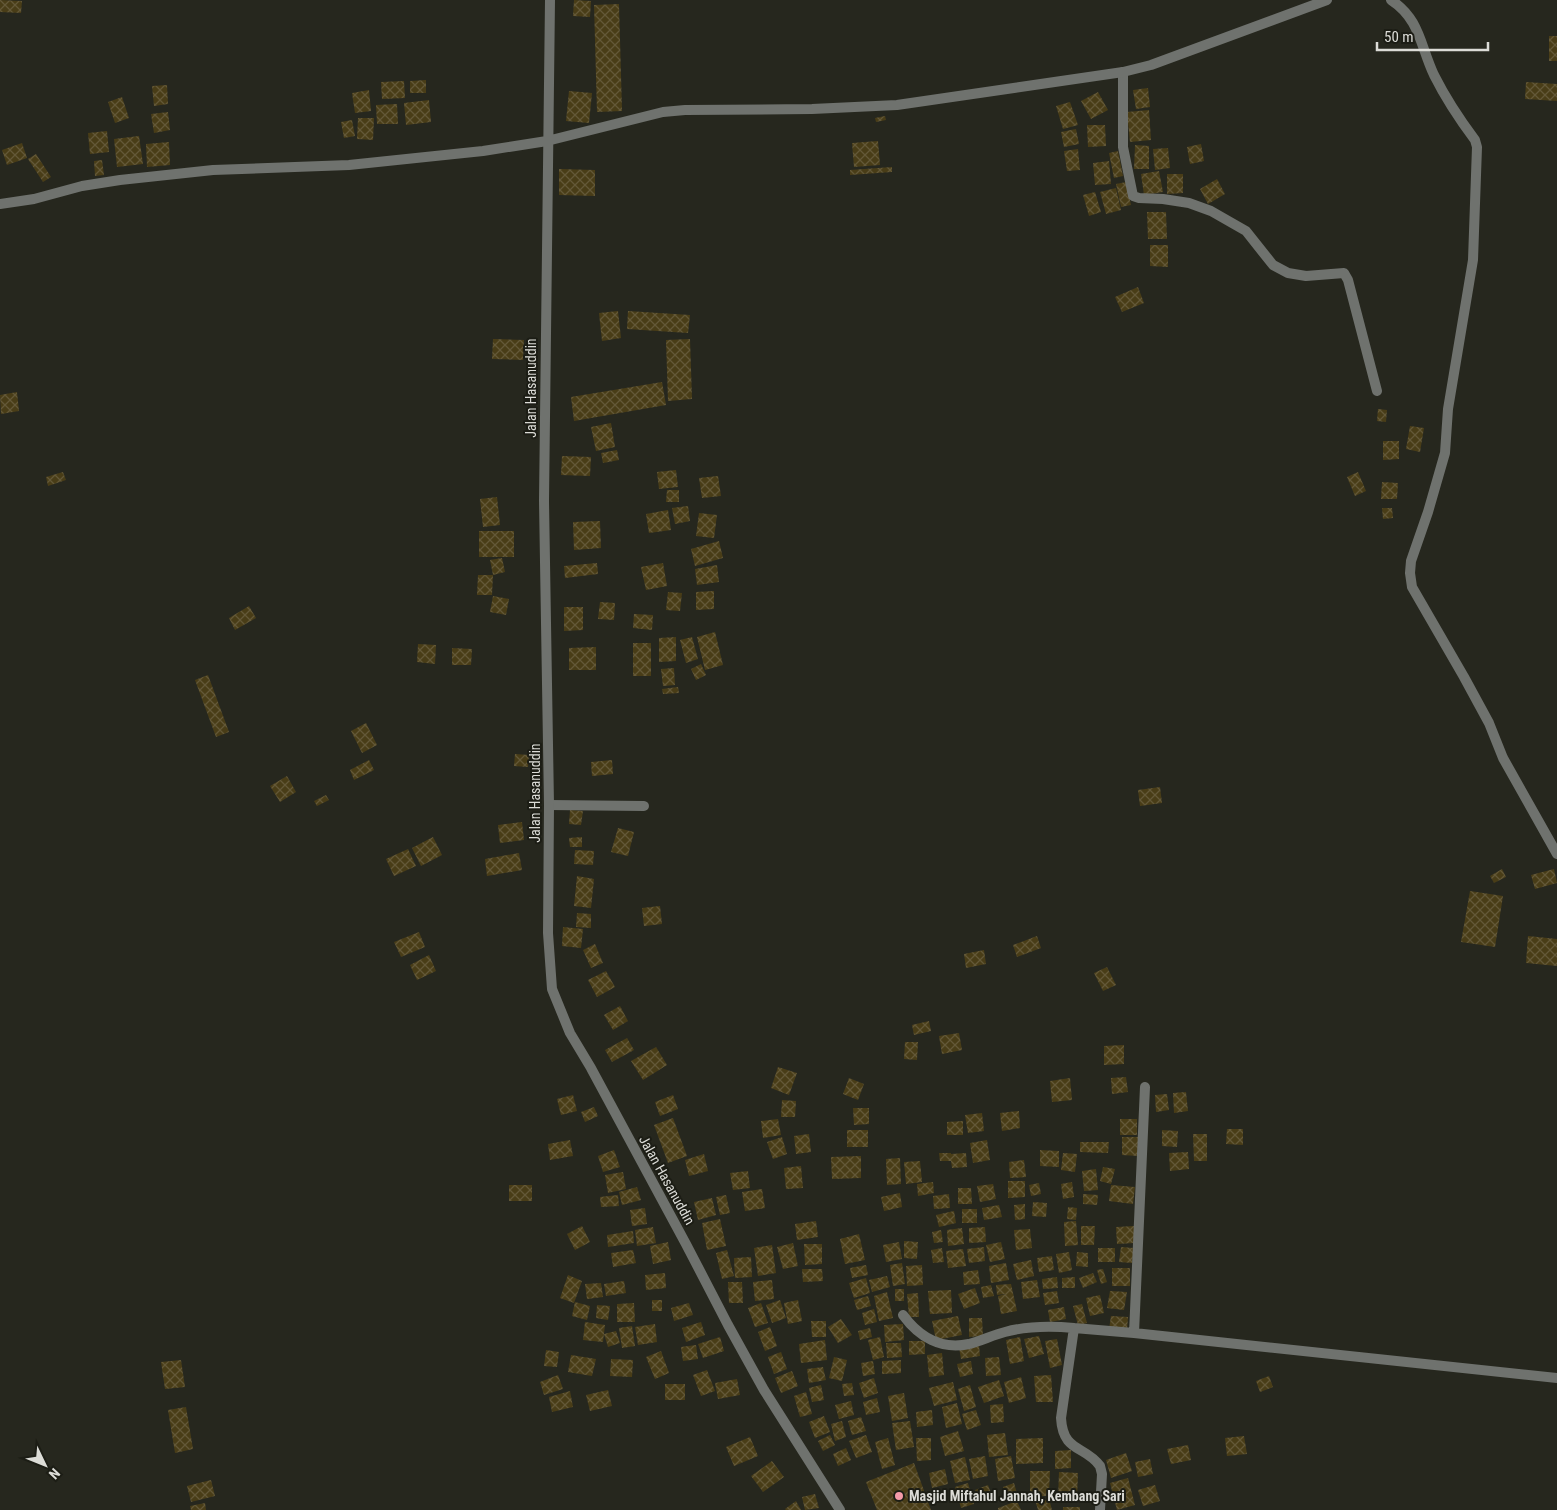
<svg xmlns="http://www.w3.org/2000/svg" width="1557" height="1510" viewBox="0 0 1557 1510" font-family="'Roboto Condensed',sans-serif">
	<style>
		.building { fill: url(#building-cross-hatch) }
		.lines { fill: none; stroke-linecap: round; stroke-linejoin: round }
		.minor { stroke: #6f726e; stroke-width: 10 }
		.tertiary { stroke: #6f726e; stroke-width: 10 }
		.poi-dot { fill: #f39aa9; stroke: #1c1d15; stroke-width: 2 }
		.labels { text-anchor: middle; stroke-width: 4; stroke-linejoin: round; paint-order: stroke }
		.street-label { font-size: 14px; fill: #dcdcd7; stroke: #1c1d15 }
		.poi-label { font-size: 14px; font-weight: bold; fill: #dcdcd7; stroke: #1c1d15; text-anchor: start }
	</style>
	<defs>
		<pattern id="building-cross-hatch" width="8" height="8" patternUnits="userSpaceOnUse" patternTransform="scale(1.25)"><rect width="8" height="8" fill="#493d17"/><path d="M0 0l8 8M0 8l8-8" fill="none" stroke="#635838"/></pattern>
	</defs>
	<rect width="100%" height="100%" fill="#26271e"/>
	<path class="building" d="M 0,0 L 22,1 L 21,13 L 0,12 Z
		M 574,0 L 591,1 L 590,17 L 573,16 Z
		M 619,4 L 622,111 L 597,112 L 594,5 Z
		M 1549,36 L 1557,36 L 1557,61 L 1549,61 Z
		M 426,80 L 426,93 L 410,93 L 410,81 Z
		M 404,81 L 405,98 L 382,99 L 381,82 Z
		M 1526,82 L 1557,84 L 1557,101 L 1525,99 Z
		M 167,85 L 168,104 L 154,106 L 152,86 Z
		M 1148,88 L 1150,107 L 1136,109 L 1133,90 Z
		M 369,90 L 371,111 L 355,113 L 352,93 Z
		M 569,91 L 592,93 L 589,123 L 566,121 Z
		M 1098,92 L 1108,110 L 1091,119 L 1081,101 Z
		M 122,97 L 129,118 L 115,123 L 108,102 Z
		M 429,100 L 431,122 L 406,125 L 404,103 Z
		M 1070,102 L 1078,125 L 1063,129 L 1056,106 Z
		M 397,104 L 398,124 L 377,124 L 376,105 Z
		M 1149,110 L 1151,140 L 1130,142 L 1127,112 Z
		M 168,112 L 170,130 L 154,133 L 151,114 Z
		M 885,116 L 886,120 L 876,122 L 875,118 Z
		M 358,118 L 374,118 L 373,140 L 357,139 Z
		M 352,120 L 355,136 L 344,138 L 341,122 Z
		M 1087,125 L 1105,125 L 1106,146 L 1088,147 Z
		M 1076,129 L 1079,144 L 1064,147 L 1061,132 Z
		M 107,131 L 109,152 L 90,154 L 88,133 Z
		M 139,136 L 143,164 L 117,167 L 114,139 Z
		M 878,141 L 880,165 L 854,167 L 852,143 Z
		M 169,142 L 170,165 L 147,167 L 146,144 Z
		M 22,143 L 27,158 L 7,165 L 2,150 Z
		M 1201,144 L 1204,161 L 1190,164 L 1187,147 Z
		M 1135,145 L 1149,146 L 1149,169 L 1134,169 Z
		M 1168,148 L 1170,168 L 1155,170 L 1153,149 Z
		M 1078,149 L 1080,170 L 1067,171 L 1064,151 Z
		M 1118,151 L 1123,176 L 1114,178 L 1109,153 Z
		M 36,154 L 51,177 L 43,182 L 28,159 Z
		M 102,160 L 104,175 L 95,176 L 94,161 Z
		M 1109,161 L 1111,184 L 1095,185 L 1093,163 Z
		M 892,167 L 892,172 L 850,175 L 850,170 Z
		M 559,169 L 595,170 L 595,196 L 559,195 Z
		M 1159,171 L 1163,192 L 1144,195 L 1141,174 Z
		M 1167,174 L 1183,174 L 1183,193 L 1167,194 Z
		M 1217,179 L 1225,194 L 1208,204 L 1200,189 Z
		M 1126,182 L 1131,205 L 1121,207 L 1116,184 Z
		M 1116,188 L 1121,210 L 1106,214 L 1100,192 Z
		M 1095,192 L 1101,212 L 1089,216 L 1083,195 Z
		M 1147,212 L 1166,212 L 1167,239 L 1148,239 Z
		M 1150,245 L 1168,245 L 1168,267 L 1150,266 Z
		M 1138,287 L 1144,303 L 1122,312 L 1115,297 Z
		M 618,311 L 621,338 L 602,341 L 599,313 Z
		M 628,311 L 690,315 L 688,333 L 627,329 Z
		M 493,339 L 524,340 L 523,360 L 492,359 Z
		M 690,339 L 692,399 L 668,401 L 666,340 Z
		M 662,382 L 666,405 L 574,421 L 571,397 Z
		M 17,392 L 19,411 L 1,414 L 0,395 Z
		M 1378,409 L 1387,410 L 1386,422 L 1377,421 Z
		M 611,423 L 615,447 L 596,451 L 591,427 Z
		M 1410,426 L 1424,428 L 1420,452 L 1406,449 Z
		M 1383,441 L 1399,441 L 1399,459 L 1383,460 Z
		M 617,450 L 619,460 L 603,463 L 601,453 Z
		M 562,456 L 591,457 L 590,476 L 561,475 Z
		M 676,470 L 678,487 L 659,489 L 657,472 Z
		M 63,472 L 66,480 L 48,486 L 46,477 Z
		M 1358,472 L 1366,491 L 1355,496 L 1347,477 Z
		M 718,476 L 721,496 L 702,498 L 699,478 Z
		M 1382,482 L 1398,483 L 1397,499 L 1381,499 Z
		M 667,490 L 679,490 L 679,502 L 666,502 Z
		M 497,497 L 500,525 L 483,527 L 480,499 Z
		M 688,506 L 690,521 L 675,524 L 672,508 Z
		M 1382,508 L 1392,508 L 1393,518 L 1383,519 Z
		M 668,510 L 671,530 L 649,533 L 646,514 Z
		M 699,513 L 717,515 L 714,538 L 696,536 Z
		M 600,521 L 601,548 L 574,550 L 573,522 Z
		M 479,531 L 514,531 L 514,557 L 479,557 Z
		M 719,541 L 723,558 L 695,566 L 691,549 Z
		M 502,558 L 505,572 L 493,575 L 490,560 Z
		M 597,563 L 598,574 L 565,578 L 564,566 Z
		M 663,563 L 667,586 L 646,590 L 641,567 Z
		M 717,565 L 719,582 L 697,585 L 695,569 Z
		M 478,575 L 493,575 L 492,595 L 477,595 Z
		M 714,591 L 714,609 L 696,610 L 696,592 Z
		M 668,592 L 682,593 L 680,611 L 666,610 Z
		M 493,596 L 509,599 L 506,615 L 490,612 Z
		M 600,602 L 615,603 L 614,620 L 598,619 Z
		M 249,606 L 256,618 L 235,630 L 229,618 Z
		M 564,607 L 583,607 L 583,630 L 564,631 Z
		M 634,614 L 653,615 L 652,630 L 633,628 Z
		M 715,632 L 723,665 L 705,670 L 697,637 Z
		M 676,637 L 676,661 L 659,662 L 659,638 Z
		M 692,637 L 698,659 L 686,663 L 680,640 Z
		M 633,643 L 651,643 L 651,676 L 633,676 Z
		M 418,644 L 436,645 L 435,664 L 417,662 Z
		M 596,647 L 596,670 L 569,670 L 569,648 Z
		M 452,648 L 472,649 L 471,665 L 452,665 Z
		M 701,664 L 706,675 L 696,680 L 691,669 Z
		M 674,668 L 675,685 L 663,686 L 661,669 Z
		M 208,675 L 229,732 L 216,737 L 195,680 Z
		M 678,687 L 679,693 L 663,694 L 662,689 Z
		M 366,723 L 377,745 L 362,753 L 351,731 Z
		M 515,754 L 529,755 L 528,767 L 514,766 Z
		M 369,760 L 374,770 L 354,780 L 350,770 Z
		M 612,760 L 613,774 L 592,776 L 591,762 Z
		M 287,776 L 296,792 L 280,802 L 270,786 Z
		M 1160,787 L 1162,803 L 1140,806 L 1138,790 Z
		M 326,795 L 329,800 L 317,806 L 314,801 Z
		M 570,810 L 583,811 L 581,825 L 569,824 Z
		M 522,822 L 524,840 L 500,843 L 498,825 Z
		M 618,828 L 634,832 L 628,856 L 611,852 Z
		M 433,837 L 442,855 L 421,866 L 412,848 Z
		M 582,837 L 582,847 L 570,847 L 569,838 Z
		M 408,849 L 416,866 L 394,876 L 386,859 Z
		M 575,850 L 594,851 L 593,865 L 574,864 Z
		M 519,853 L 522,870 L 487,876 L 485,859 Z
		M 1502,869 L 1506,877 L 1494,883 L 1490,876 Z
		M 1554,869 L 1557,883 L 1535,889 L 1531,875 Z
		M 577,876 L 594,879 L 591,908 L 574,906 Z
		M 1470,891 L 1503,896 L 1495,947 L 1461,942 Z
		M 660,906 L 662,924 L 644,926 L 642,908 Z
		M 577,913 L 591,914 L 591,928 L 576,927 Z
		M 563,927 L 583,929 L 581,948 L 562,946 Z
		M 419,932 L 425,947 L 401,957 L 394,942 Z
		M 1037,936 L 1041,948 L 1017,957 L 1013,945 Z
		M 1528,936 L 1557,939 L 1557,966 L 1526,963 Z
		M 595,944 L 603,963 L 591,968 L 583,950 Z
		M 984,950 L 986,964 L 966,968 L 964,954 Z
		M 429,955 L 436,971 L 417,980 L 410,965 Z
		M 1107,967 L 1116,985 L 1103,991 L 1094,973 Z
		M 606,971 L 615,987 L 597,997 L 588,980 Z
		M 620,1006 L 628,1021 L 613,1030 L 604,1015 Z
		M 929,1021 L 931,1031 L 914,1035 L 912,1025 Z
		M 959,1033 L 962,1050 L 942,1054 L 939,1036 Z
		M 627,1038 L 634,1050 L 612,1062 L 605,1050 Z
		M 905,1042 L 918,1042 L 917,1060 L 904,1059 Z
		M 1124,1045 L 1124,1064 L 1104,1065 L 1104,1046 Z
		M 656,1047 L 667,1065 L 643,1080 L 631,1061 Z
		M 778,1067 L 797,1073 L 789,1095 L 771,1088 Z
		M 1126,1077 L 1128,1092 L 1112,1094 L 1111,1078 Z
		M 849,1078 L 864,1084 L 858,1100 L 843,1094 Z
		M 1070,1078 L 1072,1100 L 1052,1102 L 1050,1081 Z
		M 1186,1092 L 1188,1111 L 1174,1113 L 1173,1093 Z
		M 1167,1094 L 1169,1110 L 1156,1112 L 1155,1095 Z
		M 573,1095 L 577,1111 L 561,1115 L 557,1099 Z
		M 673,1095 L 678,1109 L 660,1116 L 655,1102 Z
		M 782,1100 L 796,1101 L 795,1117 L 781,1117 Z
		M 594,1107 L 598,1116 L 585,1122 L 581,1112 Z
		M 853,1108 L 869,1108 L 869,1124 L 854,1125 Z
		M 1019,1111 L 1020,1128 L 1002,1131 L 1000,1113 Z
		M 982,1113 L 984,1131 L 968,1133 L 965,1115 Z
		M 673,1118 L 687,1156 L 668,1163 L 654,1125 Z
		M 778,1119 L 781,1135 L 763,1138 L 761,1121 Z
		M 1120,1119 L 1137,1119 L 1137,1135 L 1120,1135 Z
		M 963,1121 L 963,1135 L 947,1135 L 947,1122 Z
		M 1227,1129 L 1243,1129 L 1243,1145 L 1226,1144 Z
		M 847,1130 L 868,1130 L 868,1147 L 847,1147 Z
		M 1162,1130 L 1178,1131 L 1177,1147 L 1162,1146 Z
		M 809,1134 L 811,1152 L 796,1154 L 794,1136 Z
		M 1193,1134 L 1207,1134 L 1207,1161 L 1194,1161 Z
		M 782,1137 L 787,1154 L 773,1159 L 767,1142 Z
		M 1122,1137 L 1138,1137 L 1138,1156 L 1122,1155 Z
		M 570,1140 L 573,1156 L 550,1160 L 548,1144 Z
		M 987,1140 L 990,1160 L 973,1163 L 970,1143 Z
		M 1080,1142 L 1109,1142 L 1108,1153 L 1080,1152 Z
		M 614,1150 L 620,1167 L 603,1172 L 598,1156 Z
		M 1040,1150 L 1059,1151 L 1059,1167 L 1040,1166 Z
		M 1188,1152 L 1189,1169 L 1170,1171 L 1169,1153 Z
		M 939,1153 L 951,1153 L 951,1154 L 966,1153 L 967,1167 L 952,1168 L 951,1161 L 940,1161 Z
		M 1063,1153 L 1077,1154 L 1075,1172 L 1061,1170 Z
		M 704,1154 L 708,1171 L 689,1176 L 685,1160 Z
		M 861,1156 L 861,1178 L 832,1179 L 831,1157 Z
		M 900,1158 L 901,1184 L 887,1185 L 886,1159 Z
		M 1024,1160 L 1026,1177 L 1010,1178 L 1009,1162 Z
		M 920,1161 L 922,1182 L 906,1184 L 904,1162 Z
		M 801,1166 L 803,1188 L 786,1189 L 784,1168 Z
		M 1103,1167 L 1115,1169 L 1111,1184 L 1100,1181 Z
		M 1096,1169 L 1098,1190 L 1084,1191 L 1082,1171 Z
		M 748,1171 L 750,1188 L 733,1190 L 730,1173 Z
		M 623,1172 L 626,1189 L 608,1193 L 605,1175 Z
		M 1008,1181 L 1025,1181 L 1025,1197 L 1008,1198 Z
		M 933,1182 L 934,1193 L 918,1196 L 917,1184 Z
		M 1072,1182 L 1074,1197 L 1063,1199 L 1061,1184 Z
		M 1039,1183 L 1041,1194 L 1031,1196 L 1029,1185 Z
		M 993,1184 L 996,1199 L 980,1202 L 977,1186 Z
		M 509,1185 L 532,1185 L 532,1201 L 509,1201 Z
		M 1111,1185 L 1135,1187 L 1133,1204 L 1109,1201 Z
		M 637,1187 L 641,1200 L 622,1205 L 619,1192 Z
		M 958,1188 L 971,1188 L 972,1204 L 958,1204 Z
		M 762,1189 L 765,1208 L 745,1211 L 742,1192 Z
		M 900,1193 L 902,1207 L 884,1211 L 881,1197 Z
		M 949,1194 L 950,1208 L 934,1209 L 933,1196 Z
		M 1083,1194 L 1098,1195 L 1097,1205 L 1083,1204 Z
		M 618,1195 L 619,1206 L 601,1207 L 600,1197 Z
		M 726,1195 L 730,1213 L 720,1215 L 716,1197 Z
		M 712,1198 L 716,1215 L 698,1220 L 694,1202 Z
		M 1033,1202 L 1047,1203 L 1046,1217 L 1032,1216 Z
		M 1025,1204 L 1025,1219 L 1015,1220 L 1014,1205 Z
		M 999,1205 L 1002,1217 L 984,1220 L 982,1208 Z
		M 1068,1207 L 1077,1208 L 1076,1220 L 1067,1219 Z
		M 645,1208 L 647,1224 L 632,1226 L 630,1210 Z
		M 962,1209 L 977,1209 L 977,1223 L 962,1223 Z
		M 954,1211 L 956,1223 L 939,1227 L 936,1215 Z
		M 720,1219 L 726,1246 L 707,1250 L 702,1223 Z
		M 816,1221 L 818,1237 L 797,1240 L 795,1224 Z
		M 1076,1221 L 1078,1245 L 1065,1246 L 1064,1222 Z
		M 582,1226 L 590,1242 L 575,1250 L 567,1234 Z
		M 1081,1226 L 1095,1226 L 1094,1245 L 1081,1245 Z
		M 1134,1226 L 1135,1243 L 1117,1244 L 1116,1227 Z
		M 653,1227 L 656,1243 L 637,1246 L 635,1230 Z
		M 985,1227 L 986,1242 L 969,1243 L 969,1228 Z
		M 962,1228 L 964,1244 L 948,1246 L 947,1230 Z
		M 1030,1229 L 1032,1248 L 1016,1250 L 1014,1230 Z
		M 941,1230 L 943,1242 L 934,1243 L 932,1232 Z
		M 633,1231 L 634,1243 L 608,1247 L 607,1235 Z
		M 859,1234 L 865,1260 L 845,1264 L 840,1239 Z
		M 904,1241 L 918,1242 L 917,1259 L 904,1258 Z
		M 668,1242 L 671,1260 L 653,1264 L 650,1246 Z
		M 899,1242 L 902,1259 L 886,1262 L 883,1245 Z
		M 1001,1242 L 1005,1259 L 990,1262 L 986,1245 Z
		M 793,1243 L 798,1266 L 783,1269 L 777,1247 Z
		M 804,1244 L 822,1244 L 822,1264 L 805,1265 Z
		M 772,1245 L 776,1273 L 758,1276 L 754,1248 Z
		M 984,1247 L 985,1261 L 969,1263 L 967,1249 Z
		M 1121,1247 L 1134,1248 L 1132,1263 L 1119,1262 Z
		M 942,1248 L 944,1262 L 933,1263 L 931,1250 Z
		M 1098,1248 L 1115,1248 L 1115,1262 L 1098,1262 Z
		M 963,1249 L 966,1266 L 948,1268 L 946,1251 Z
		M 633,1250 L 636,1263 L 613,1267 L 611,1253 Z
		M 727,1250 L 734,1276 L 722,1279 L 716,1253 Z
		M 1069,1252 L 1072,1270 L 1059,1273 L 1056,1254 Z
		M 1077,1252 L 1088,1253 L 1088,1267 L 1076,1266 Z
		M 1052,1256 L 1054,1270 L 1039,1272 L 1037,1258 Z
		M 751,1257 L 752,1277 L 735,1278 L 734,1258 Z
		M 1031,1260 L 1034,1276 L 1017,1280 L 1013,1264 Z
		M 902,1263 L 905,1284 L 893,1286 L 890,1265 Z
		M 1006,1263 L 1009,1280 L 991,1283 L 989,1266 Z
		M 866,1265 L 868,1275 L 852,1278 L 850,1268 Z
		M 922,1265 L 923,1285 L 907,1286 L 906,1266 Z
		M 1112,1268 L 1130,1268 L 1130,1286 L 1112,1286 Z
		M 802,1269 L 822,1269 L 823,1281 L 803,1282 Z
		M 1103,1269 L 1107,1282 L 1101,1284 L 1097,1270 Z
		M 978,1270 L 980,1284 L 964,1285 L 963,1272 Z
		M 665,1273 L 666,1288 L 646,1290 L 645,1275 Z
		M 1093,1273 L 1097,1282 L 1083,1288 L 1079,1278 Z
		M 568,1275 L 582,1281 L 574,1303 L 560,1298 Z
		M 887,1276 L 890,1287 L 872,1292 L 869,1280 Z
		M 1057,1277 L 1058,1288 L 1043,1289 L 1042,1279 Z
		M 1075,1277 L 1075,1288 L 1062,1288 L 1062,1278 Z
		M 866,1278 L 870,1293 L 854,1298 L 849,1283 Z
		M 772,1280 L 774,1299 L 755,1301 L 753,1282 Z
		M 1037,1280 L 1040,1297 L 1023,1299 L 1021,1282 Z
		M 624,1281 L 626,1293 L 606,1296 L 604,1284 Z
		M 728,1282 L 742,1282 L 743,1303 L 729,1303 Z
		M 601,1283 L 603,1297 L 587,1299 L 585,1284 Z
		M 1011,1284 L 1017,1311 L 1001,1314 L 998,1296 L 1006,1294 L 997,1295 L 996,1285 Z
		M 991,1285 L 994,1296 L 983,1298 L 981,1287 Z
		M 975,1288 L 980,1303 L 964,1309 L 958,1294 Z
		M 895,1289 L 904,1289 L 904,1301 L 895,1301 Z
		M 951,1290 L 952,1313 L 930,1314 L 928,1291 Z
		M 1057,1291 L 1059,1303 L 1045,1305 L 1043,1293 Z
		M 1110,1291 L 1127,1292 L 1124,1310 L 1107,1308 Z
		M 887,1292 L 893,1318 L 879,1321 L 874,1296 Z
		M 918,1293 L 919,1317 L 909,1317 L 907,1294 Z
		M 1100,1295 L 1104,1313 L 1090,1316 L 1086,1298 Z
		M 868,1296 L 871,1306 L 857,1310 L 854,1300 Z
		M 652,1300 L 662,1300 L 662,1311 L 652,1311 Z
		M 780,1300 L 786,1318 L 772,1323 L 766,1305 Z
		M 798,1300 L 802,1321 L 788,1324 L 784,1303 Z
		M 575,1302 L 590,1306 L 587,1320 L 572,1316 Z
		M 634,1303 L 635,1322 L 617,1322 L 617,1304 Z
		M 689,1303 L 693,1315 L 674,1321 L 671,1308 Z
		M 761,1303 L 768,1323 L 755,1327 L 748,1308 Z
		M 1082,1304 L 1087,1323 L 1078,1325 L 1073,1306 Z
		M 597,1305 L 610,1306 L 608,1320 L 596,1318 Z
		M 1064,1307 L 1066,1319 L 1050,1322 L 1048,1310 Z
		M 874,1309 L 877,1322 L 865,1325 L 862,1313 Z
		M 958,1316 L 962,1335 L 936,1340 L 932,1321 Z
		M 1111,1316 L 1128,1317 L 1127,1331 L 1109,1329 Z
		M 969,1318 L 982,1318 L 983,1336 L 969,1337 Z
		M 841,1319 L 852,1335 L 838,1343 L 828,1327 Z
		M 811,1321 L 826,1321 L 826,1337 L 812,1337 Z
		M 585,1322 L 605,1325 L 603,1342 L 583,1340 Z
		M 701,1322 L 705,1335 L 686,1342 L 682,1328 Z
		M 655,1324 L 657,1342 L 638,1345 L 635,1327 Z
		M 903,1324 L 904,1340 L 885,1342 L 884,1325 Z
		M 632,1326 L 635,1346 L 622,1348 L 619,1328 Z
		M 770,1327 L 777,1346 L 765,1351 L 758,1332 Z
		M 870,1328 L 872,1337 L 860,1340 L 858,1331 Z
		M 616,1331 L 620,1343 L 608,1347 L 604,1334 Z
		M 1039,1336 L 1044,1354 L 1029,1358 L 1024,1339 Z
		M 720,1337 L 724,1351 L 703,1358 L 698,1344 Z
		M 880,1337 L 884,1357 L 873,1360 L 868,1340 Z
		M 1020,1337 L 1024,1361 L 1010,1364 L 1006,1340 Z
		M 1057,1339 L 1062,1365 L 1050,1368 L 1045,1341 Z
		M 825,1340 L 827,1360 L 801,1363 L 799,1344 Z
		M 909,1341 L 925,1341 L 925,1354 L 909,1355 Z
		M 886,1343 L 901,1343 L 902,1357 L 887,1358 Z
		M 696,1345 L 698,1359 L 683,1361 L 681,1347 Z
		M 979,1345 L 980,1356 L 961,1359 L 959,1347 Z
		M 546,1350 L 559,1352 L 557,1367 L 544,1366 Z
		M 661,1351 L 669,1373 L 655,1379 L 646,1357 Z
		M 781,1352 L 787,1369 L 774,1374 L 768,1357 Z
		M 942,1353 L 944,1375 L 929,1377 L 927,1355 Z
		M 571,1355 L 596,1359 L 592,1376 L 568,1372 Z
		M 834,1357 L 847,1360 L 842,1381 L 829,1378 Z
		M 999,1357 L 1001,1375 L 986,1376 L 985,1358 Z
		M 611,1359 L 633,1360 L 632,1377 L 610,1376 Z
		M 181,1360 L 185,1387 L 165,1389 L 161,1362 Z
		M 901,1360 L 901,1373 L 882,1374 L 882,1361 Z
		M 873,1361 L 875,1374 L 863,1376 L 861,1363 Z
		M 971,1361 L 973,1374 L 960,1377 L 957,1364 Z
		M 823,1367 L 826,1380 L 809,1383 L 807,1369 Z
		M 707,1370 L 715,1391 L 701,1396 L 693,1375 Z
		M 792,1371 L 798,1386 L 781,1393 L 775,1378 Z
		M 558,1375 L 563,1389 L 544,1395 L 540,1382 Z
		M 1051,1375 L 1053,1402 L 1036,1402 L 1034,1376 Z
		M 1269,1376 L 1273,1387 L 1260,1392 L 1256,1381 Z
		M 1021,1377 L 1026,1398 L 1009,1403 L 1004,1382 Z
		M 874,1378 L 878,1393 L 864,1398 L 859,1383 Z
		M 737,1379 L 740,1395 L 718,1399 L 715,1383 Z
		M 999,1380 L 1004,1396 L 984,1403 L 978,1387 Z
		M 953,1382 L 957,1400 L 934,1406 L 929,1388 Z
		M 852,1383 L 854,1395 L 844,1396 L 842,1384 Z
		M 665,1384 L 685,1384 L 685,1400 L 665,1400 Z
		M 821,1385 L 824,1400 L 812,1402 L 809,1388 Z
		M 970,1385 L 976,1407 L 964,1411 L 958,1389 Z
		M 608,1390 L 612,1406 L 590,1411 L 586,1395 Z
		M 570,1391 L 573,1407 L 552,1412 L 549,1397 Z
		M 806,1392 L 812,1414 L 800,1417 L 794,1396 Z
		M 904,1393 L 908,1418 L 892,1421 L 888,1396 Z
		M 877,1398 L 880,1412 L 866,1415 L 863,1402 Z
		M 851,1401 L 854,1415 L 839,1419 L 835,1405 Z
		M 957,1403 L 962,1424 L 946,1428 L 942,1407 Z
		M 1003,1404 L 1004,1422 L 991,1423 L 990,1405 Z
		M 186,1407 L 193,1449 L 175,1453 L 168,1410 Z
		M 932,1410 L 933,1425 L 917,1427 L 916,1412 Z
		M 976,1410 L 981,1425 L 967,1430 L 962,1414 Z
		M 824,1416 L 830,1432 L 815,1438 L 809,1422 Z
		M 861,1417 L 866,1431 L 852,1435 L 848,1421 Z
		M 842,1421 L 846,1437 L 835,1441 L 831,1424 Z
		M 910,1421 L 914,1447 L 896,1450 L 892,1423 Z
		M 958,1431 L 964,1451 L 945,1456 L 940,1437 Z
		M 1005,1433 L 1008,1455 L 989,1457 L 987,1435 Z
		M 830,1435 L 835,1445 L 823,1451 L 818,1441 Z
		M 866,1435 L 872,1452 L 856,1458 L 849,1441 Z
		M 1244,1436 L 1247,1454 L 1227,1456 L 1225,1438 Z
		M 750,1437 L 758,1456 L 734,1466 L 726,1447 Z
		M 888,1438 L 895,1465 L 882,1469 L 875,1442 Z
		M 916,1438 L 931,1438 L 931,1460 L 917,1461 Z
		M 1043,1438 L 1043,1463 L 1016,1464 L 1016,1439 Z
		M 1188,1445 L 1191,1460 L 1171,1464 L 1167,1449 Z
		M 846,1448 L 851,1460 L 838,1466 L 833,1454 Z
		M 1071,1450 L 1071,1468 L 1055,1469 L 1055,1451 Z
		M 1126,1453 L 1132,1471 L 1111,1478 L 1106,1460 Z
		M 985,1456 L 988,1476 L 973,1479 L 969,1459 Z
		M 1011,1456 L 1015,1478 L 998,1481 L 995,1459 Z
		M 965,1457 L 970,1480 L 955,1483 L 950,1461 Z
		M 1150,1459 L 1153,1474 L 1138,1477 L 1135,1462 Z
		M 772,1461 L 784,1477 L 763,1492 L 751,1476 Z
		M 914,1463 L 931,1510 L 877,1510 L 866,1482 Z
		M 945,1469 L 948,1484 L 932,1488 L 929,1473 Z
		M 1030,1471 L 1050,1471 L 1049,1496 L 1030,1496 Z
		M 1059,1472 L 1078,1473 L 1077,1499 L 1058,1499 Z
		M 1128,1478 L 1135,1505 L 1117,1510 L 1110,1483 Z
		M 211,1480 L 215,1496 L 191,1502 L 187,1486 Z
		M 968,1483 L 974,1504 L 961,1508 L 955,1487 Z
		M 1014,1483 L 1018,1497 L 1007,1500 L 1003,1487 Z
		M 988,1485 L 992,1496 L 979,1501 L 975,1490 Z
		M 1155,1485 L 1160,1501 L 1143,1506 L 1138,1490 Z
		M 815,1494 L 819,1508 L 805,1510 L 802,1497 Z
		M 1049,1499 L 1052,1510 L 1038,1510 L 1036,1503 Z
		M 796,1501 L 801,1510 L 786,1510 L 785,1509 Z
		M 1017,1501 L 1021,1510 L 998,1510 L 998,1508 Z
		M 205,1503 L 206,1510 L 191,1510 L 190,1506 Z
		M 1063,1507 L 1080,1507 L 1080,1510 L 1063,1510 Z"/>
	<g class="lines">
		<path class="minor" d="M 1391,0 C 1420,19 1420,45 1434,75 C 1445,97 1460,120 1475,140 L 1477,147 L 1473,260 L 1448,409 L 1445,453 L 1428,512 L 1411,561 L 1410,573 L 1412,587 L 1464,677 L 1489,723 L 1503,758 L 1557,854
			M 1123,72 L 1123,147 L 1133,196 L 1139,198 L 1163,199 L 1189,203 L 1211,211 L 1246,231 L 1273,265 L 1288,273 L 1306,276 L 1344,273 L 1348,280 L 1377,391
			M 549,805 L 644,806
			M 903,1315 C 919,1337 941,1350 969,1344 C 981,1341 993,1335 1005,1332 C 1027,1326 1051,1326 1074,1328
			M 1134,1333 L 1145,1087
			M 1100,1510 L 1102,1474 L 1100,1466 C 1085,1445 1063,1453 1061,1418 L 1074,1328 L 1134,1333 L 1557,1378"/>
		<path class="tertiary" d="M 550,0 L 544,501 L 549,805 L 548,933 L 552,989 L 570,1033 L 591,1068 L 686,1244 L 728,1325 L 764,1390 L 840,1510
			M 0,204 L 34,199 L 82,186 L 120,180 L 213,170 L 349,165 L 483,151 L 547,141 L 663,112 L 685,110 L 812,109 L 897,105 L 1123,72 L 1151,65 L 1327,0"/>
	</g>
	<circle class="poi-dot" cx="899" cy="1496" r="5"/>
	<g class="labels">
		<g class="street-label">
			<text transform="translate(531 388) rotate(-90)" y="5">Jalan Hasanuddin</text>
			<text transform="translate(535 793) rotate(-90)" y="5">Jalan Hasanuddin</text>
			<text transform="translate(667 1180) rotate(61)" y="5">Jalan Hasanuddin</text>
		</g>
		<g class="poi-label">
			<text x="909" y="1501">Masjid Miftahul Jannah, Kembang Sari</text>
		</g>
	</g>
	<g transform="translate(45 1465) rotate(133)" stroke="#1c1d15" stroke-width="4" paint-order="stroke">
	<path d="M0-4L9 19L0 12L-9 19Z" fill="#dcdcd7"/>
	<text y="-8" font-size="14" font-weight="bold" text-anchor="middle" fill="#dcdcd7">N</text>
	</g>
	<path d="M1377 42v8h111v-8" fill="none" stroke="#dcdcd7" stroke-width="2.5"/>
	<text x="1384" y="42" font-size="15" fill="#dcdcd7" stroke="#1c1d15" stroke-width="4" paint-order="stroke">50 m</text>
</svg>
